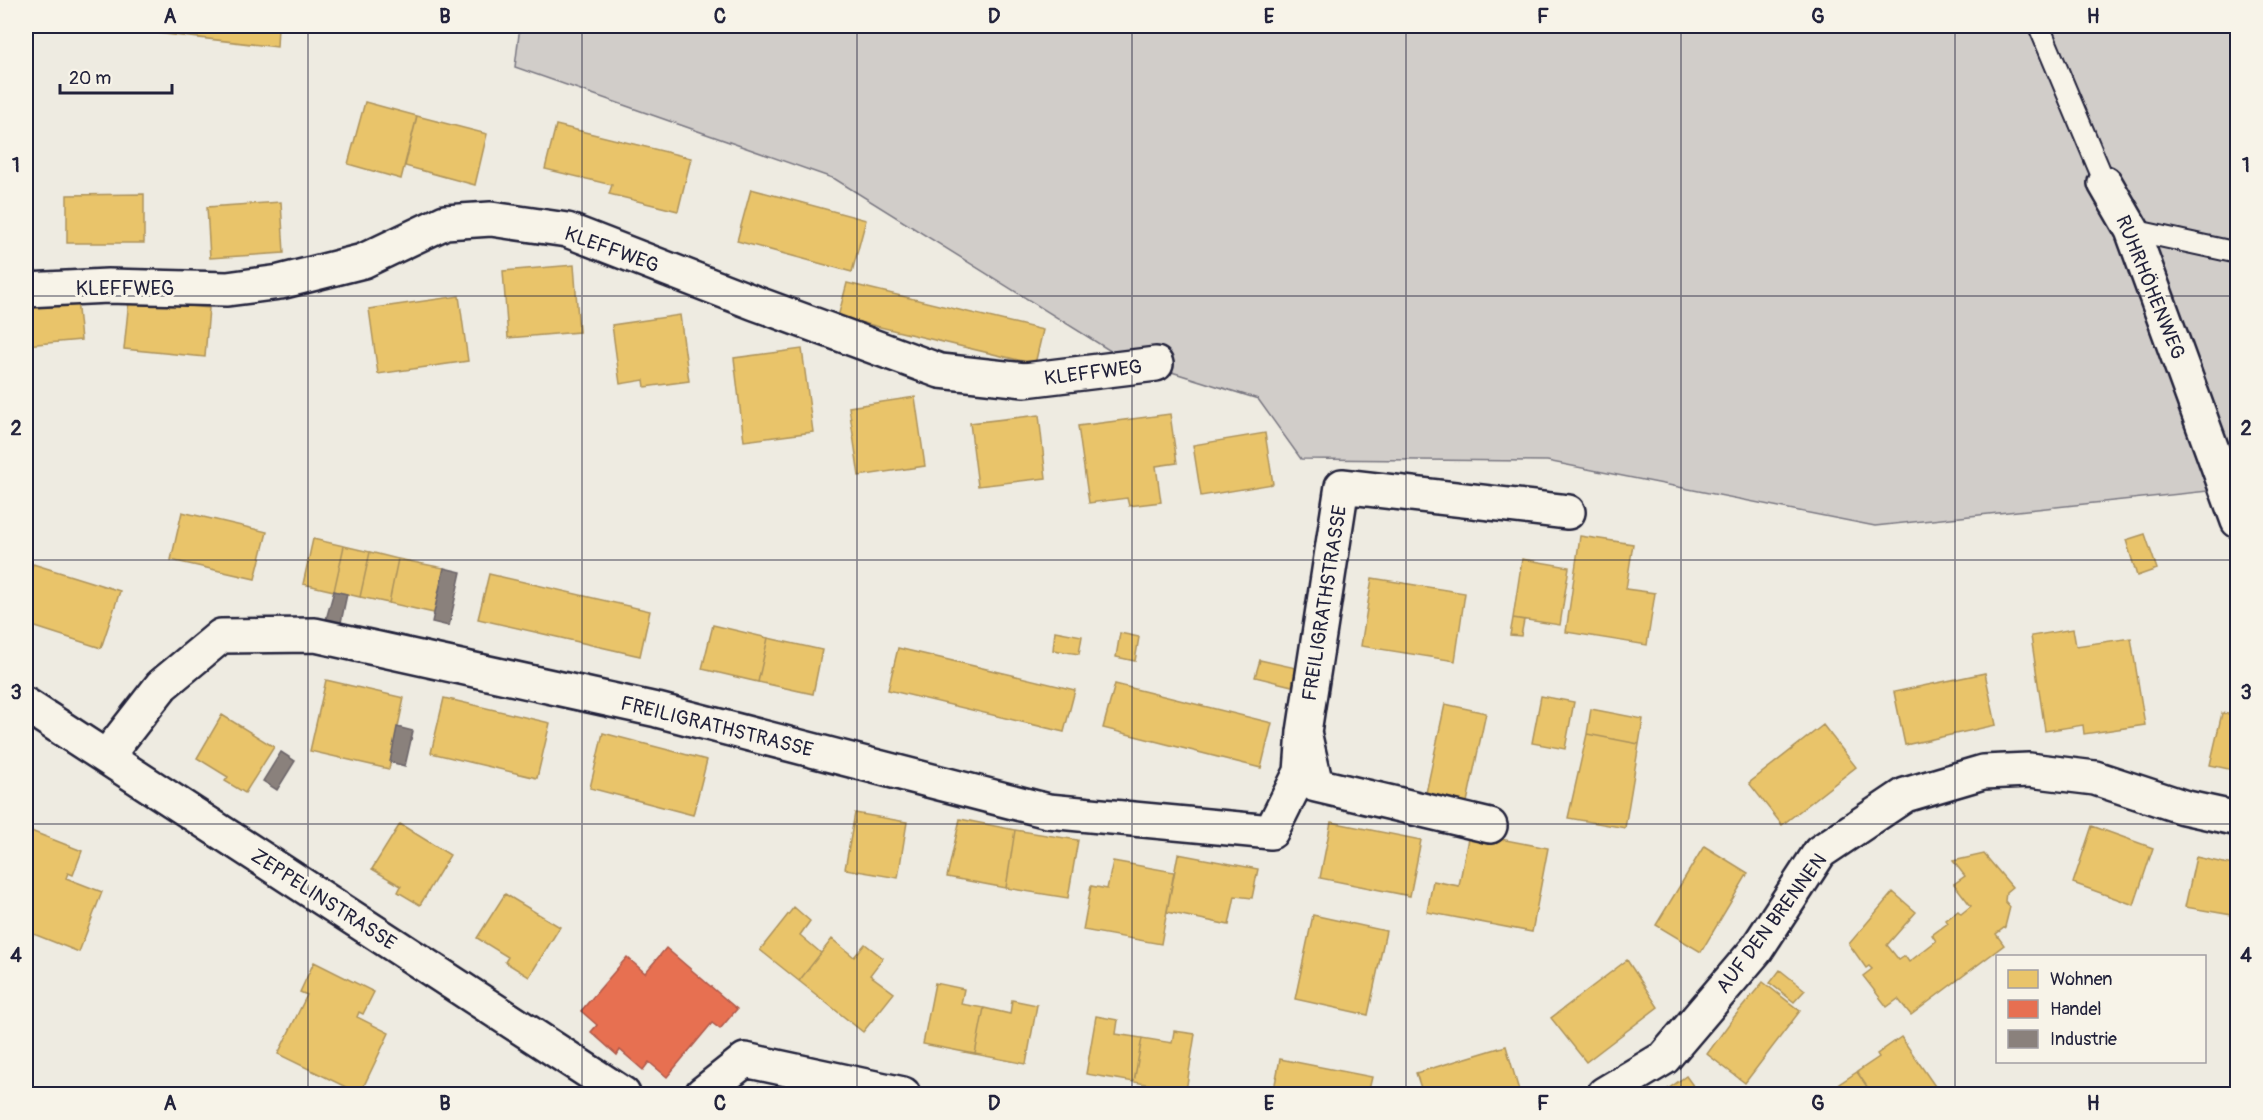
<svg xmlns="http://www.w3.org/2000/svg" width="2263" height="1120" viewBox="0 0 2263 1120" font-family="Pangolin,sans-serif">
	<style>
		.green { fill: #d1cdc9; stroke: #7a7882; stroke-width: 1.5 }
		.homes { fill: #e9c46a; stroke: #ad935c; stroke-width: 1.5 }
		.shops { fill: #e76f51; stroke: #ac584a; stroke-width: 1.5 }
		.industry { fill: #8a817c; stroke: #6b6468; stroke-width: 1.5 }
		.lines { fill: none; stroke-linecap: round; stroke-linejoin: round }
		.lane-casing { stroke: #22223b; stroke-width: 24 }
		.street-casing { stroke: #22223b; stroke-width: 38 }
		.lane { stroke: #f7f3e8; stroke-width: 20 }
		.street { stroke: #f7f3e8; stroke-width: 33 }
		.grid { fill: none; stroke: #22223b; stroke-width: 1.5; stroke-opacity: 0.55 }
		.labels { text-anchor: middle; stroke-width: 6; stroke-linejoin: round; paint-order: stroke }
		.street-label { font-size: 20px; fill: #22223b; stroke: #f7f3e8 }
		.neatline { fill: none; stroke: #22223b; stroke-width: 2 }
		.grid-label { font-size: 20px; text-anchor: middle; font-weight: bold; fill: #22223b }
	</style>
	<rect width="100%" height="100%" fill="#eeebe1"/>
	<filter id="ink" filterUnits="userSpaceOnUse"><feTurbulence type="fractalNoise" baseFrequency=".0167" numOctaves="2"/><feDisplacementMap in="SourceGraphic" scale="12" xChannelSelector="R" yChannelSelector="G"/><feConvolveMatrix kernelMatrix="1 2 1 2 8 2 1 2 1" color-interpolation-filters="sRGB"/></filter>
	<g filter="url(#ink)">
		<path class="green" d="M 520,26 L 2237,26 L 2237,501 L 2227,489 L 1875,526 L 1547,461 L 1301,459 L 1258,399 L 1117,355 L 835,179 L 515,67 Z"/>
		<path class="homes" d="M 139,26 L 278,26 L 277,47 L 139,31 Z
			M 365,102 L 417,116 L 401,179 L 348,164 Z
			M 417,116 L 487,134 L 475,185 L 405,166 Z
			M 556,125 L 691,158 L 678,211 L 609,194 L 612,185 L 545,169 Z
			M 751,189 L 866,220 L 852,272 L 737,241 Z
			M 144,194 L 144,243 L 67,243 L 67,195 Z
			M 281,202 L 284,253 L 210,258 L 207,207 Z
			M 574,265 L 579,332 L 508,338 L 503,271 Z
			M 847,283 L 1043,330 L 1035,364 L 838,317 Z
			M 459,296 L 468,361 L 378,374 L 369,309 Z
			M 77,299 L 81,340 L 26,345 L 26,303 Z
			M 129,300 L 209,308 L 205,357 L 124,349 Z
			M 680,315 L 689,381 L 645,387 L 644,380 L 620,384 L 612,325 Z
			M 802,349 L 813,432 L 744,441 L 734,358 Z
			M 915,397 L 925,466 L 859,476 L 849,407 Z
			M 1170,414 L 1177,463 L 1156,466 L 1161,502 L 1129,506 L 1127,498 L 1089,503 L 1078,426 Z
			M 1039,415 L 1046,478 L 978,486 L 970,423 Z
			M 1265,433 L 1273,484 L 1201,496 L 1193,445 Z
			M 182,512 L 267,532 L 255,579 L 171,560 Z
			M 2145,534 L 2157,569 L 2137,576 L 2126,540 Z
			M 1580,536 L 1633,544 L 1626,589 L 1655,593 L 1647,645 L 1566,632 Z
			M 313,539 L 344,546 L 334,591 L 303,584 Z
			M 344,546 L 370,552 L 360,597 L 334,591 Z
			M 370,552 L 398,559 L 389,603 L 360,597 Z
			M 398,559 L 444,568 L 434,613 L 389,603 Z
			M 1522,559 L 1569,567 L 1560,625 L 1513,618 Z
			M 33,564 L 120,591 L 101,648 L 26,624 L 26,588 Z
			M 489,574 L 650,611 L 640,656 L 478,619 Z
			M 1372,578 L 1465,593 L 1455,661 L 1361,646 Z
			M 1513,618 L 1524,620 L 1521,636 L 1510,635 Z
			M 713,625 L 768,638 L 758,682 L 702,669 Z
			M 2073,629 L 2076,646 L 2131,638 L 2145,725 L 2084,734 L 2083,725 L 2045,731 L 2031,636 Z
			M 1055,631 L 1082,636 L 1079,654 L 1053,650 Z
			M 1120,633 L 1139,637 L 1135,661 L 1116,657 Z
			M 768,638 L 822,650 L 813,694 L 758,682 Z
			M 898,648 L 1075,690 L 1064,732 L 888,690 Z
			M 1260,660 L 1296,668 L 1292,686 L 1255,677 Z
			M 1985,673 L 1996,725 L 1905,745 L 1894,692 Z
			M 326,680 L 404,698 L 389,769 L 310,751 Z
			M 1115,684 L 1272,723 L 1261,768 L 1103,728 Z
			M 1541,696 L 1574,702 L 1565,749 L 1532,743 Z
			M 444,698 L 550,723 L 537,778 L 431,753 Z
			M 2238,700 L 2238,771 L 2210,765 L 2222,713 L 2234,715 Z
			M 1445,704 L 1486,713 L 1467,802 L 1426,793 Z
			M 1591,709 L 1643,719 L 1639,744 L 1587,734 Z
			M 222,715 L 274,747 L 245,793 L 225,781 L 228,777 L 197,758 Z
			M 1823,725 L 1856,767 L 1782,825 L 1749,783 Z
			M 603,733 L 707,760 L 693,815 L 590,788 Z
			M 1587,734 L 1639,744 L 1625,828 L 1568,818 Z
			M 855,813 L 907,822 L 898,878 L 845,869 Z
			M 960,819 L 1015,830 L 1006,888 L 947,877 Z
			M 1331,822 L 1421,840 L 1410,896 L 1320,878 Z
			M 400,824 L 450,855 L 420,905 L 398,892 L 401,886 L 372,869 Z
			M 2092,826 L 2153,848 L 2134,905 L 2073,883 Z
			M 26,829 L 82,851 L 73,875 L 68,873 L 66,878 L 102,892 L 79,952 L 26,931 Z
			M 1015,830 L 1078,840 L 1068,898 L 1006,888 Z
			M 1469,833 L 1548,848 L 1532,932 L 1427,912 L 1433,881 L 1459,886 Z
			M 1704,846 L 1748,873 L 1701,952 L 1656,925 Z
			M 1178,854 L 1258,869 L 1252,898 L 1235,896 L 1229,925 L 1167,912 Z
			M 1984,854 L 2012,887 L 2006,892 L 2005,901 L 2010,907 L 2005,927 L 1996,934 L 2004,945 L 1911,1015 L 1898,999 L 1887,1007 L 1863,976 L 1872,969 L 1869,966 L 1866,968 L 1849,944 L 1893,892 L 1916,912 L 1887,945 L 1899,960 L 1905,956 L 1909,962 L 1936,941 L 1932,935 L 1948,923 L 1946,920 L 1958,911 L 1961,914 L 1971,906 L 1954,884 L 1965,876 L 1953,861 Z
			M 2196,857 L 2238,866 L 2238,916 L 2185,907 Z
			M 1113,861 L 1174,872 L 1161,944 L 1083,930 L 1091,886 L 1107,889 Z
			M 505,894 L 560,927 L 529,977 L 505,962 L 508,957 L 477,938 Z
			M 794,907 L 810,921 L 800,935 L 821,953 L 799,981 L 760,950 Z
			M 1313,915 L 1386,931 L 1368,1015 L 1295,999 Z
			M 832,939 L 854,957 L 865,944 L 883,958 L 870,975 L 894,993 L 863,1032 L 799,981 Z
			M 1627,960 L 1658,1007 L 1586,1062 L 1551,1018 Z
			M 314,962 L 374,992 L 363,1014 L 359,1012 L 357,1017 L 389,1033 L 360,1094 L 278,1054 L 307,995 L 300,992 Z
			M 1780,970 L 1805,990 L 1794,1002 L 1770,983 Z
			M 1763,982 L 1800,1011 L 1745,1083 L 1707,1054 L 1734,1017 Z
			M 935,983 L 964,989 L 961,1004 L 984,1008 L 975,1054 L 923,1044 Z
			M 1012,1000 L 1037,1005 L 1026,1064 L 975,1054 L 984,1008 L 1010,1014 Z
			M 1096,1016 L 1118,1020 L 1116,1034 L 1142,1038 L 1134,1082 L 1086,1074 Z
			M 1174,1031 L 1195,1034 L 1186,1091 L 1134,1082 L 1142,1038 L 1172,1043 Z
			M 1901,1037 L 1937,1089 L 1929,1094 L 1872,1094 L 1857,1072 L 1879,1057 L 1877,1054 Z
			M 1506,1046 L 1520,1094 L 1423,1094 L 1416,1073 Z
			M 1280,1059 L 1372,1077 L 1368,1094 L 1273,1094 Z
			M 1857,1072 L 1872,1094 L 1836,1094 L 1837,1094 L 1833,1088 Z
			M 1686,1076 L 1699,1094 L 1661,1094 Z"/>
		<path class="shops" d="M 666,948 L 737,1009 L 720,1029 L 712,1023 L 667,1077 L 649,1062 L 643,1070 L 620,1050 L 617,1055 L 591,1032 L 597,1025 L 581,1011 L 627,957 L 645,973 Z"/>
		<path class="industry" d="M 444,568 L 461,572 L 449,626 L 432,622 Z
			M 334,591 L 347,594 L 340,627 L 325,623 Z
			M 397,727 L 413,731 L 405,766 L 390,762 Z
			M 281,752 L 295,761 L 277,790 L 263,781 Z"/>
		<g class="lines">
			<defs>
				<path id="lane" d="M 2039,26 L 2105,183
					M 2132,230 L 2238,253"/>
				<path id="street" d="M 2105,183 L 2132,230 L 2238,521
					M 26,290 L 108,286 L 227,289 L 280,282 L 363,261 L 445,222 L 491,219 L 567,230 L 755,303 L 940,371 L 1025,380 L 1156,364
					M 26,705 L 623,1094
					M 1304,732 L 1342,486 L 1568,512
					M 106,757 L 162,685 L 221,636 L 315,635 L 657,710 L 1048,811 L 1271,832 L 1301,772 L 1304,732 L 1316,785 L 1490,826
					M 702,1094 L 745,1060 L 903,1094
					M 1604,1094 L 1664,1058 L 1756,950 L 1820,852 L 1905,795 L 1983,772 L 2029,770 L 2095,778 L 2183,807 L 2238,819"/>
			</defs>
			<use href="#lane" class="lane-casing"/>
			<use href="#street" class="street-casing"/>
			<use href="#lane" class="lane"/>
			<use href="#street" class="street"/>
		</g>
	</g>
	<path class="grid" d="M 308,26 L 308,1094M 582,26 L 582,1094M 857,26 L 857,1094M 1132,26 L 1132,1094M 1406,26 L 1406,1094M 1681,26 L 1681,1094M 1955,26 L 1955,1094M 26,296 L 2238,296M 26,560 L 2238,560M 26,824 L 2238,824"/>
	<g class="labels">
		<g class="street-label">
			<text transform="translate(612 249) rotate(20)" y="7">KLEFFWEG</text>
			<text transform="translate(2151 287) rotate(68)" y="7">RUHRHÖHENWEG</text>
			<text x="125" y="295">KLEFFWEG</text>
			<text transform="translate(1093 372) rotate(-7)" y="7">KLEFFWEG</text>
			<text transform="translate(1324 603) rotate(-81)" y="7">FREILIGRATHSTRASSE</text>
			<text transform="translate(717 726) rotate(14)" y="7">FREILIGRATHSTRASSE</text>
			<text transform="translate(324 899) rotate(33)" y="7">ZEPPELINSTRASSE</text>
			<text transform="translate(1771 923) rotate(-53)" y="7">AUF DEN BRENNEN</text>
		</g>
	</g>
	<rect width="2263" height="1120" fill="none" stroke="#f7f3e8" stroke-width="66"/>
	<rect x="1996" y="955" width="210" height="108" fill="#f7f3e8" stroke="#a29fa3" stroke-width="1.5"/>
	<rect x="2008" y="970" width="30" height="18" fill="#e9c46a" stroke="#a29fa3" stroke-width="1.5"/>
	<text x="2050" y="985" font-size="18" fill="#22223b">Wohnen</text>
	<rect x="2008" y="1000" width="30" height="18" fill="#e76f51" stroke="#a29fa3" stroke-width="1.5"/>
	<text x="2050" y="1015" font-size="18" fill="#22223b">Handel</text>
	<rect x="2008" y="1030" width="30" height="18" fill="#8a817c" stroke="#a29fa3" stroke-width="1.5"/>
	<text x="2050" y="1045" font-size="18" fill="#22223b">Industrie</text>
	<path d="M60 84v9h112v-9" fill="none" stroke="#22223b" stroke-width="3"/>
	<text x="69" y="84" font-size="18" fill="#22223b" stroke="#f7f3e8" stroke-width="4.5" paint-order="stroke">20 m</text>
	<rect x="33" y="33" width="2197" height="1054" class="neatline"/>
	<g class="grid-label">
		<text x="170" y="23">A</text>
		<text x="445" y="23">B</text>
		<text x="720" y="23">C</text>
		<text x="994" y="23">D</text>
		<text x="1269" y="23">E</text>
		<text x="1543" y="23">F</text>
		<text x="1818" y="23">G</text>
		<text x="2093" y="23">H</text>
		<text x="16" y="172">1</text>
		<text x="2246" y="172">1</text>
		<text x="16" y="435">2</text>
		<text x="2246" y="435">2</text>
		<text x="16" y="699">3</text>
		<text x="2246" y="699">3</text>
		<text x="16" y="962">4</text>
		<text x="2246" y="962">4</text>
		<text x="170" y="1110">A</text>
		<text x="445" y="1110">B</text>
		<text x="720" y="1110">C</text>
		<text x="994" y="1110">D</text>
		<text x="1269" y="1110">E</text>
		<text x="1543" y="1110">F</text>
		<text x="1818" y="1110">G</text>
		<text x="2093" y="1110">H</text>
	</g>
</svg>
